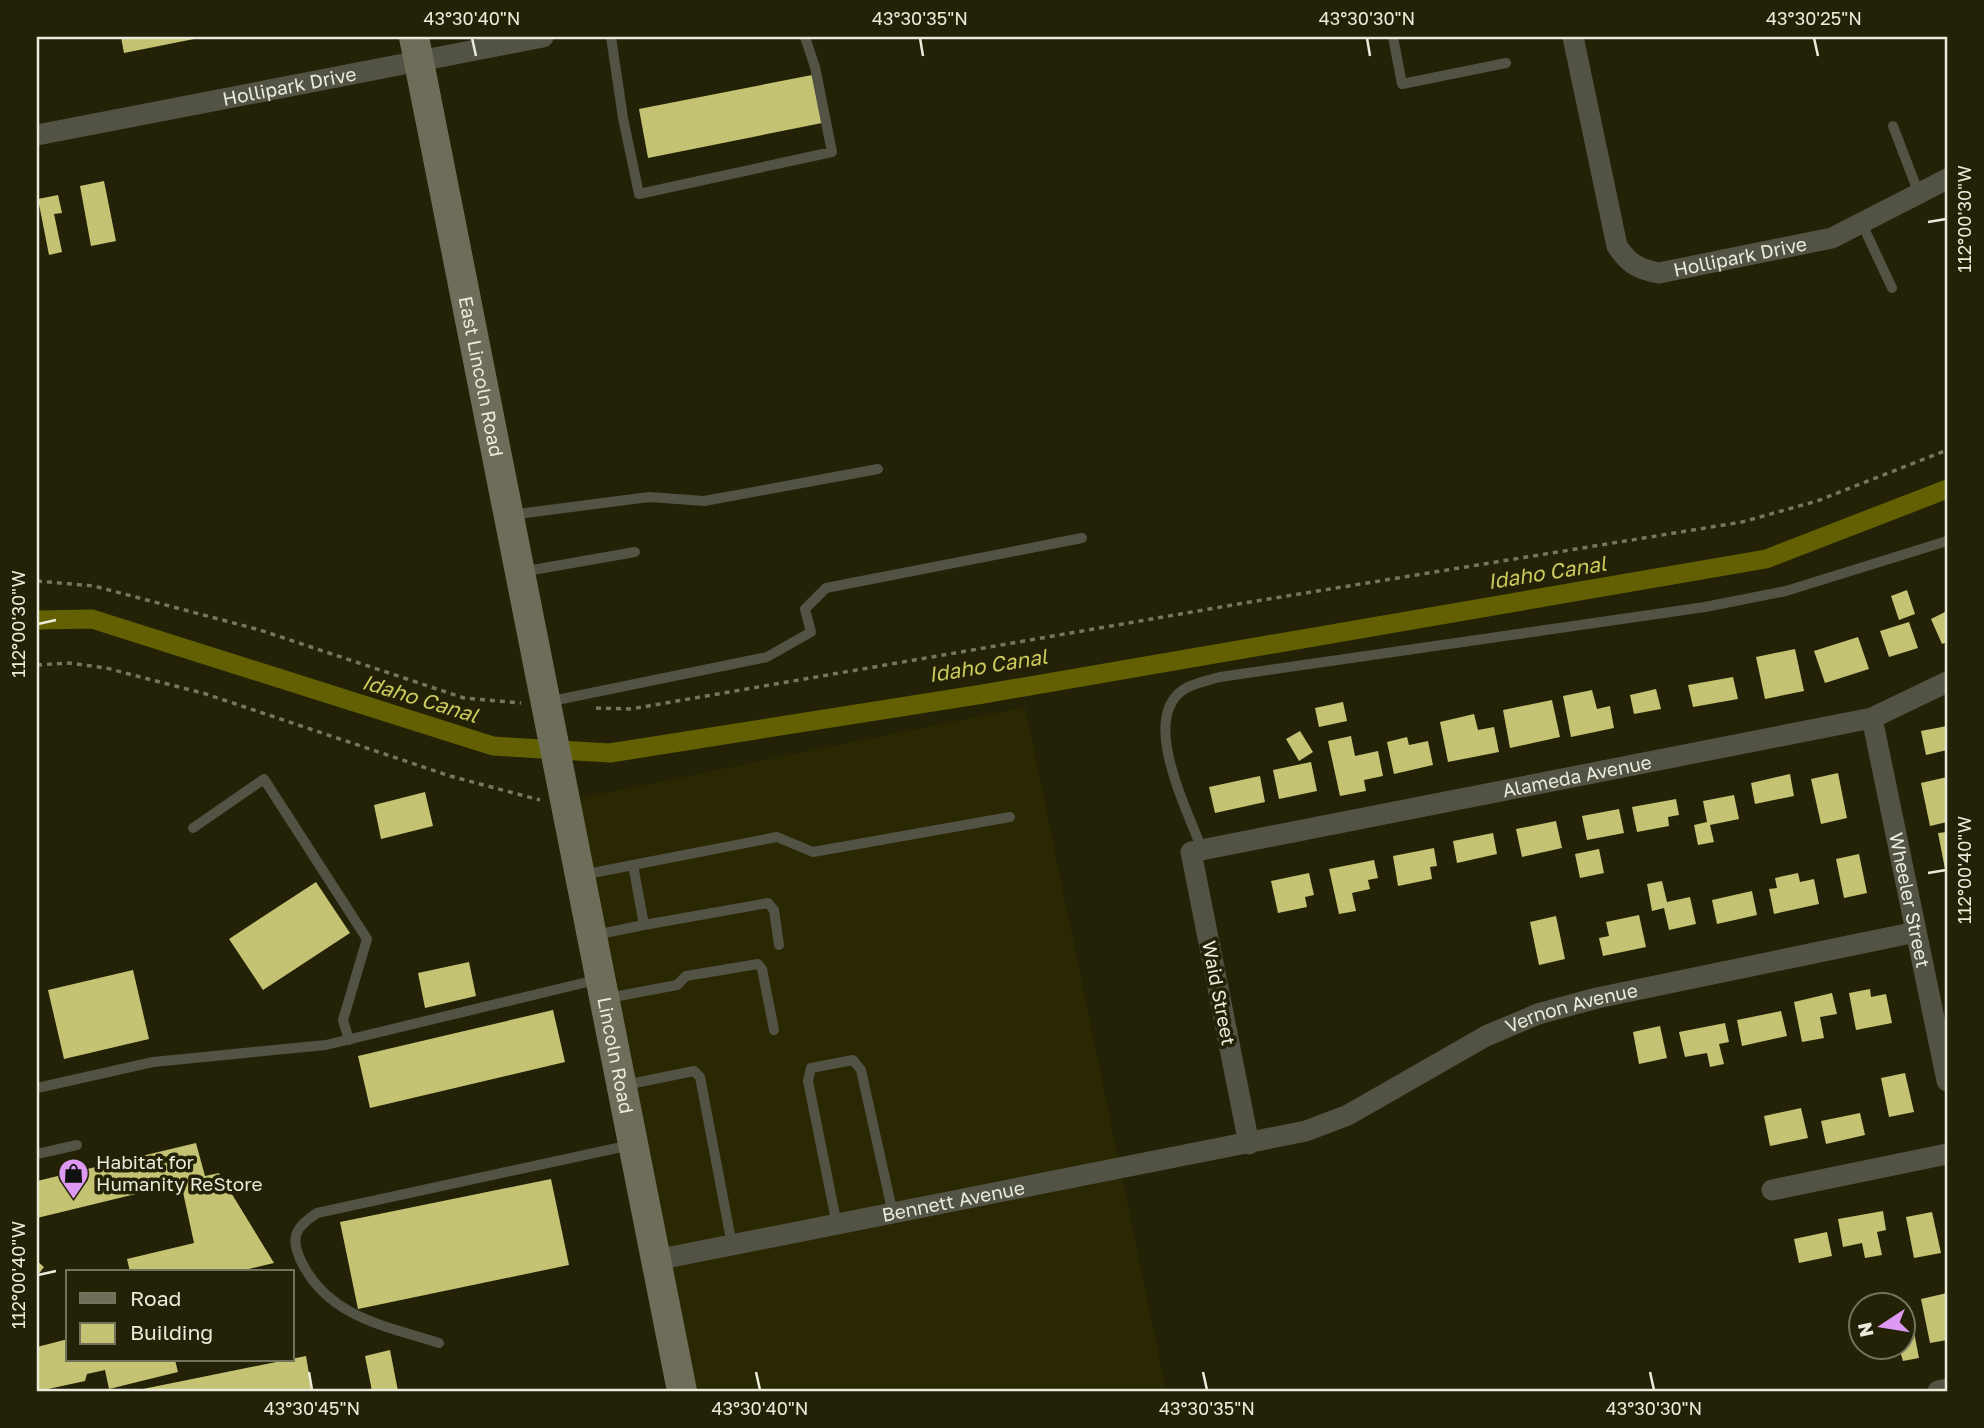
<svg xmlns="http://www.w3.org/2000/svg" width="1984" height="1428" viewBox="0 0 1984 1428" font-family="'Golos Text',sans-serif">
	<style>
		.built { fill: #2a2803 }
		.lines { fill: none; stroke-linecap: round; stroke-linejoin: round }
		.canal { stroke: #636004; stroke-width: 19 }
		.building { fill: #c4c374 }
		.path { stroke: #76755e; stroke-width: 3.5; stroke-dasharray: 5 5; stroke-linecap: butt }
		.service { stroke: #525245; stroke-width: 10 }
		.minor { stroke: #525245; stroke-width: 21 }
		.secondary { stroke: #6d6d59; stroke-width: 30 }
		.ticks { fill: none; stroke: #eaebda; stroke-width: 2.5 }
		.labels { text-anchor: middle; stroke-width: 7; stroke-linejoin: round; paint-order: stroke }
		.street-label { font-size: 19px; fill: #eaebda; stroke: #232206 }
		.poi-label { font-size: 19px; fill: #eaebda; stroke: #232206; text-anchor: start }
		.water-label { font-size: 21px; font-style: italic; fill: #cdca5e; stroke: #232206 }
		.neatline { fill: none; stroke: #eaebda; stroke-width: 2.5 }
		.ticks-label { font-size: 18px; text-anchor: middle; fill: #eaebda }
	</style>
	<rect width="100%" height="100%" fill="#232206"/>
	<path class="built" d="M 1025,707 L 1166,1391 L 682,1391 L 566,801 Z"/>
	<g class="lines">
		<path class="canal" d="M 37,620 L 92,619 L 493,746 L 610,753 L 983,694 L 1766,559 L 1947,489"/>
	</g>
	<path class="building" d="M 121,37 L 199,37 L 199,38 L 124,53 Z
		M 812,75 L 822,123 L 648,158 L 639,109 Z
		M 104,181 L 116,241 L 91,246 L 80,186 Z
		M 58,195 L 62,213 L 54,214 L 62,252 L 49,255 L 38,199 Z
		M 1907,590 L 1915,614 L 1899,620 L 1891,596 Z
		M 1947,611 L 1947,642 L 1942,644 L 1931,619 Z
		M 1909,622 L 1918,648 L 1889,657 L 1880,631 Z
		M 1858,637 L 1869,669 L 1825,683 L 1814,651 Z
		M 1795,649 L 1804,691 L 1765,699 L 1756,657 Z
		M 1733,677 L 1738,699 L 1693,707 L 1688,685 Z
		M 1656,689 L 1661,709 L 1634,714 L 1630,695 Z
		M 1592,690 L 1597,709 L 1610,706 L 1614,728 L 1571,737 L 1563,696 Z
		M 1552,700 L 1560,737 L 1510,748 L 1503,710 Z
		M 1343,702 L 1347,721 L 1319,727 L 1315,708 Z
		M 1474,714 L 1478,730 L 1494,727 L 1499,752 L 1448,762 L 1440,722 Z
		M 1947,726 L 1947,750 L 1926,755 L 1921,731 Z
		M 1300,731 L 1313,752 L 1299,761 L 1286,739 Z
		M 1351,736 L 1355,756 L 1378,751 L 1383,776 L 1364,780 L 1366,791 L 1340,796 L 1328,741 Z
		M 1407,737 L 1409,745 L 1428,741 L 1433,765 L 1394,774 L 1387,742 Z
		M 1311,762 L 1317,791 L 1279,799 L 1273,770 Z
		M 1838,773 L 1847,818 L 1821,824 L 1811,779 Z
		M 1790,774 L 1794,796 L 1755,804 L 1751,783 Z
		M 1260,776 L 1265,802 L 1215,813 L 1209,787 Z
		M 1947,777 L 1947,822 L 1930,826 L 1921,783 Z
		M 425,792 L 433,826 L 381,839 L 374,805 Z
		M 1734,795 L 1739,819 L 1710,825 L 1714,842 L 1698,845 L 1694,825 L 1707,822 L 1703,801 Z
		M 1676,799 L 1679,815 L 1668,817 L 1669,826 L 1637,832 L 1632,807 Z
		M 1619,809 L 1624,833 L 1587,840 L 1582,816 Z
		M 1556,821 L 1562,848 L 1522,857 L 1516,829 Z
		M 1947,832 L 1947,874 L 1946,874 L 1938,833 Z
		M 1493,833 L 1497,854 L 1457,863 L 1453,841 Z
		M 1434,848 L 1437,866 L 1430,867 L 1432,879 L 1398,886 L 1393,856 Z
		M 1599,849 L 1604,873 L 1580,878 L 1575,854 Z
		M 1859,854 L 1867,893 L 1844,898 L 1836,859 Z
		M 1374,860 L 1378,878 L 1368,880 L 1370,889 L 1352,893 L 1356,911 L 1339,914 L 1329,869 Z
		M 1309,873 L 1314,895 L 1305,897 L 1307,907 L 1278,913 L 1271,881 Z
		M 1798,873 L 1800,882 L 1814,879 L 1819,904 L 1774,914 L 1769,889 L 1777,888 L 1775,878 Z
		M 1662,881 L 1667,902 L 1690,897 L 1696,924 L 1669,930 L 1664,908 L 1652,911 L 1647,884 Z
		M 316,882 L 350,933 L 263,990 L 229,939 Z
		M 1752,891 L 1757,915 L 1717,924 L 1712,900 Z
		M 1639,915 L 1646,947 L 1603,956 L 1599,938 L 1609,936 L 1606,922 Z
		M 1556,916 L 1565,959 L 1539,965 L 1530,922 Z
		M 469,962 L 476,996 L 425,1008 L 418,973 Z
		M 133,970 L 149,1039 L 64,1059 L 48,990 Z
		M 1870,989 L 1871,997 L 1886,994 L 1892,1023 L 1856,1030 L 1849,993 Z
		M 1832,993 L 1837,1014 L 1820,1017 L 1824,1038 L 1802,1042 L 1794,1002 Z
		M 553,1010 L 565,1062 L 370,1108 L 358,1056 Z
		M 1781,1011 L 1787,1036 L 1742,1046 L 1737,1020 Z
		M 1725,1023 L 1729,1042 L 1719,1044 L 1724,1064 L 1710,1067 L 1707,1053 L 1685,1057 L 1679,1032 Z
		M 1660,1026 L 1667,1058 L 1639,1064 L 1633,1032 Z
		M 1905,1073 L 1914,1112 L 1889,1117 L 1881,1078 Z
		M 1801,1108 L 1808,1138 L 1770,1146 L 1764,1116 Z
		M 1860,1113 L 1865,1135 L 1826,1144 L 1821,1121 Z
		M 196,1143 L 205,1176 L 219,1173 L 274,1263 L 236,1272 L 130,1272 L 127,1259 L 194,1243 L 181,1183 L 37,1218 L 37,1181 Z
		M 551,1179 L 569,1265 L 358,1309 L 340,1222 Z
		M 1883,1211 L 1886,1230 L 1877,1232 L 1882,1255 L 1865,1258 L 1862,1243 L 1843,1247 L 1838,1219 Z
		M 1932,1212 L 1941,1253 L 1914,1258 L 1906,1217 Z
		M 1827,1232 L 1832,1256 L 1799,1263 L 1794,1239 Z
		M 37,1261 L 44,1267 L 37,1276 Z
		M 1947,1293 L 1947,1340 L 1930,1343 L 1921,1299 Z
		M 1913,1327 L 1919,1358 L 1903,1361 L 1900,1351 L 1872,1357 L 1870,1348 L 1904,1348 L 1904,1329 Z
		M 68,1339 L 68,1360 L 175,1360 L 178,1372 L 109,1389 L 105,1370 L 87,1374 L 85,1381 L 39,1391 L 37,1347 Z
		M 390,1350 L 398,1391 L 372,1391 L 365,1356 Z
		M 306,1356 L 312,1391 L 138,1391 L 138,1390 Z"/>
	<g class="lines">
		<path class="path" d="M 37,581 L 94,586 L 260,630 L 464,698 L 521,703
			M 37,665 L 69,663 L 106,668 L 206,694 L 450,776 L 540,800
			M 596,708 L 631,709 L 1244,603 L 1742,522 L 1817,501 L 1947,450"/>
		<path class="service" d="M 611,37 L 623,118 L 639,194 L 832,152 L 815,67 L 805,37
			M 1393,37 L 1402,84 L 1506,63
			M 1893,126 L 1919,194
			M 1862,224 L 1892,288
			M 510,515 L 649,497 L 704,501 L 878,469
			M 521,572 L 635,552
			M 547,702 L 767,657 L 811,632 L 805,609 L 826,588 L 1082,538
			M 193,828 L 264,779 L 367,939 L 343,1020 L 349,1040
			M 1202,850 C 1188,810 1136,713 1188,687 C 1198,682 1210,680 1220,677 L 1705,607 L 1786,591 L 1947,541
			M 633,865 L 777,837 L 813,852 L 1010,817
			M 582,875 L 633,865 L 644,925 L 595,935
			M 644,925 L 768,903 L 774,910 L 779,945
			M 608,998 L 677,985 L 686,976 L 758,964 L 762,969 L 774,1030
			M 625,1085 L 694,1071 L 700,1077 L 732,1245
			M 37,1088 L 153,1062 L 326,1045 L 600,979
			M 37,1154 L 77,1145
			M 837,1225 L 808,1081 L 811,1068 L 853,1060 L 861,1070 L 893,1214
			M 439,1343 C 385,1326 328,1317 301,1261 C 289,1236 297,1226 317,1213 L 631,1145"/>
		<g class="minor">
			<path id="s1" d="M 1573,37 L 1617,246 C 1629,264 1638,269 1659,273 L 1832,238 L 1947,179"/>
			<path id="s2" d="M 37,135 L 543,37"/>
			<path id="s3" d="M 1872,718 L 1947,1081"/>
			<path id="s4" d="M 1249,1144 L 1191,852 L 1872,718 L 1947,682"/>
			<path d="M 1772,1190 L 1947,1154"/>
			<path id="s5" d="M 656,1260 L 1306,1131 L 1348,1115 L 1486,1036 L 1538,1014 L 1597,998 L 1916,932"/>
			<path d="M 1938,1391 L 1947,1389"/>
		</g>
		<path class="secondary" id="s6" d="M 414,37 L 682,1391"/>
	</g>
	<path class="ticks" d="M 472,38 L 476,56M 920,38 L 923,56M 1367,38 L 1370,56M 1814,38 L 1818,56M 1928,222 L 1946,219M 38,624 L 56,620M 1928,873 L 1946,870M 38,1275 L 56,1271M 309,1372 L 312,1390M 756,1372 L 760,1390M 1203,1372 L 1207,1390M 1650,1372 L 1654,1390"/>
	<defs>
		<symbol id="shop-pin" viewBox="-11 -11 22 30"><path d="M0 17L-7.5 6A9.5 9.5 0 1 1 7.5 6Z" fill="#dd99f3" stroke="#232206"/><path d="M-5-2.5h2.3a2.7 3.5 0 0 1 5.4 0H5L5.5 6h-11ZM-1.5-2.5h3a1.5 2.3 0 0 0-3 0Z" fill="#111"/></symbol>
	</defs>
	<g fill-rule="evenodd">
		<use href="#shop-pin" x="56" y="1156" width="35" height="47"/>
	</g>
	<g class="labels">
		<g class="street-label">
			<text dy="7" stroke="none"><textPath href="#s2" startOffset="257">Hollipark Drive</textPath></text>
			<text dy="7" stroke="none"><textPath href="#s1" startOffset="348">Hollipark Drive</textPath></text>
			<text dy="7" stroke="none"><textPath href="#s6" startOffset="346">East Lincoln Road</textPath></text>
			<text dy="7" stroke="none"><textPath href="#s4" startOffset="691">Alameda Avenue</textPath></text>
			<text dy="7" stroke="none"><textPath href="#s3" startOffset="186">Wheeler Street</textPath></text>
			<text transform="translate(1219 993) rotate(79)" y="7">Waid Street</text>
			<text dy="7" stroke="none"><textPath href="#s5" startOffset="957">Vernon Avenue</textPath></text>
			<text dy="7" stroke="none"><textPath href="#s6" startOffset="1038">Lincoln Road</textPath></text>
			<text dy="7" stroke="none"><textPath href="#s5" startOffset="303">Bennett Avenue</textPath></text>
		</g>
		<g class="poi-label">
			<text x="96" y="1169">Habitat for<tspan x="96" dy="22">Humanity ReStore</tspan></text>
		</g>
		<g class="water-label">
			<text transform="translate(1547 573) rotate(-9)" y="7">Idaho Canal</text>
			<text transform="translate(988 666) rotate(-9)" y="7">Idaho Canal</text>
			<text transform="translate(420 699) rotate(17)" y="7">Idaho Canal</text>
		</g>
	</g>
	<rect width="1984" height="1428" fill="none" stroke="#232206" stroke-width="77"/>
	<rect x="66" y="1270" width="228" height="91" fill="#232206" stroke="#73725b" stroke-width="2"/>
	<rect x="80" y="1293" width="35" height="10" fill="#6d6d59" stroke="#73725b" stroke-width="2"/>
	<text x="130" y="1306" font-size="21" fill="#eaebda">Road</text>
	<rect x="80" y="1323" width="35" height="21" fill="#c4c374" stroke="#73725b" stroke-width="2"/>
	<text x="130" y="1340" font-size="21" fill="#eaebda">Building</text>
	<g transform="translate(1882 1326) rotate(258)"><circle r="33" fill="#232206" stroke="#73725b" stroke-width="2"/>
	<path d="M0-5L12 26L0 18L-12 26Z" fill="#dd99f3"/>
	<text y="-10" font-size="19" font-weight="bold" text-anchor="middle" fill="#eaebda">N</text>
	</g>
	<rect x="38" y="38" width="1908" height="1352" class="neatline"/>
	<g class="ticks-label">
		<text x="472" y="25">43°30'40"N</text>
		<text x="920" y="25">43°30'35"N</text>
		<text x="1367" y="25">43°30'30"N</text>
		<text x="1814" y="25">43°30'25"N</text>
		<text transform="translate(1965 219) rotate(-90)" y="6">112°00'30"W</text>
		<text transform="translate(19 624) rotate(-90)" y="6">112°00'30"W</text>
		<text transform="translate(1965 870) rotate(-90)" y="6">112°00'40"W</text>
		<text transform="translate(19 1275) rotate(-90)" y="6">112°00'40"W</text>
		<text x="312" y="1415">43°30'45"N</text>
		<text x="760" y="1415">43°30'40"N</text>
		<text x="1207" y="1415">43°30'35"N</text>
		<text x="1654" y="1415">43°30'30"N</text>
	</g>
</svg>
